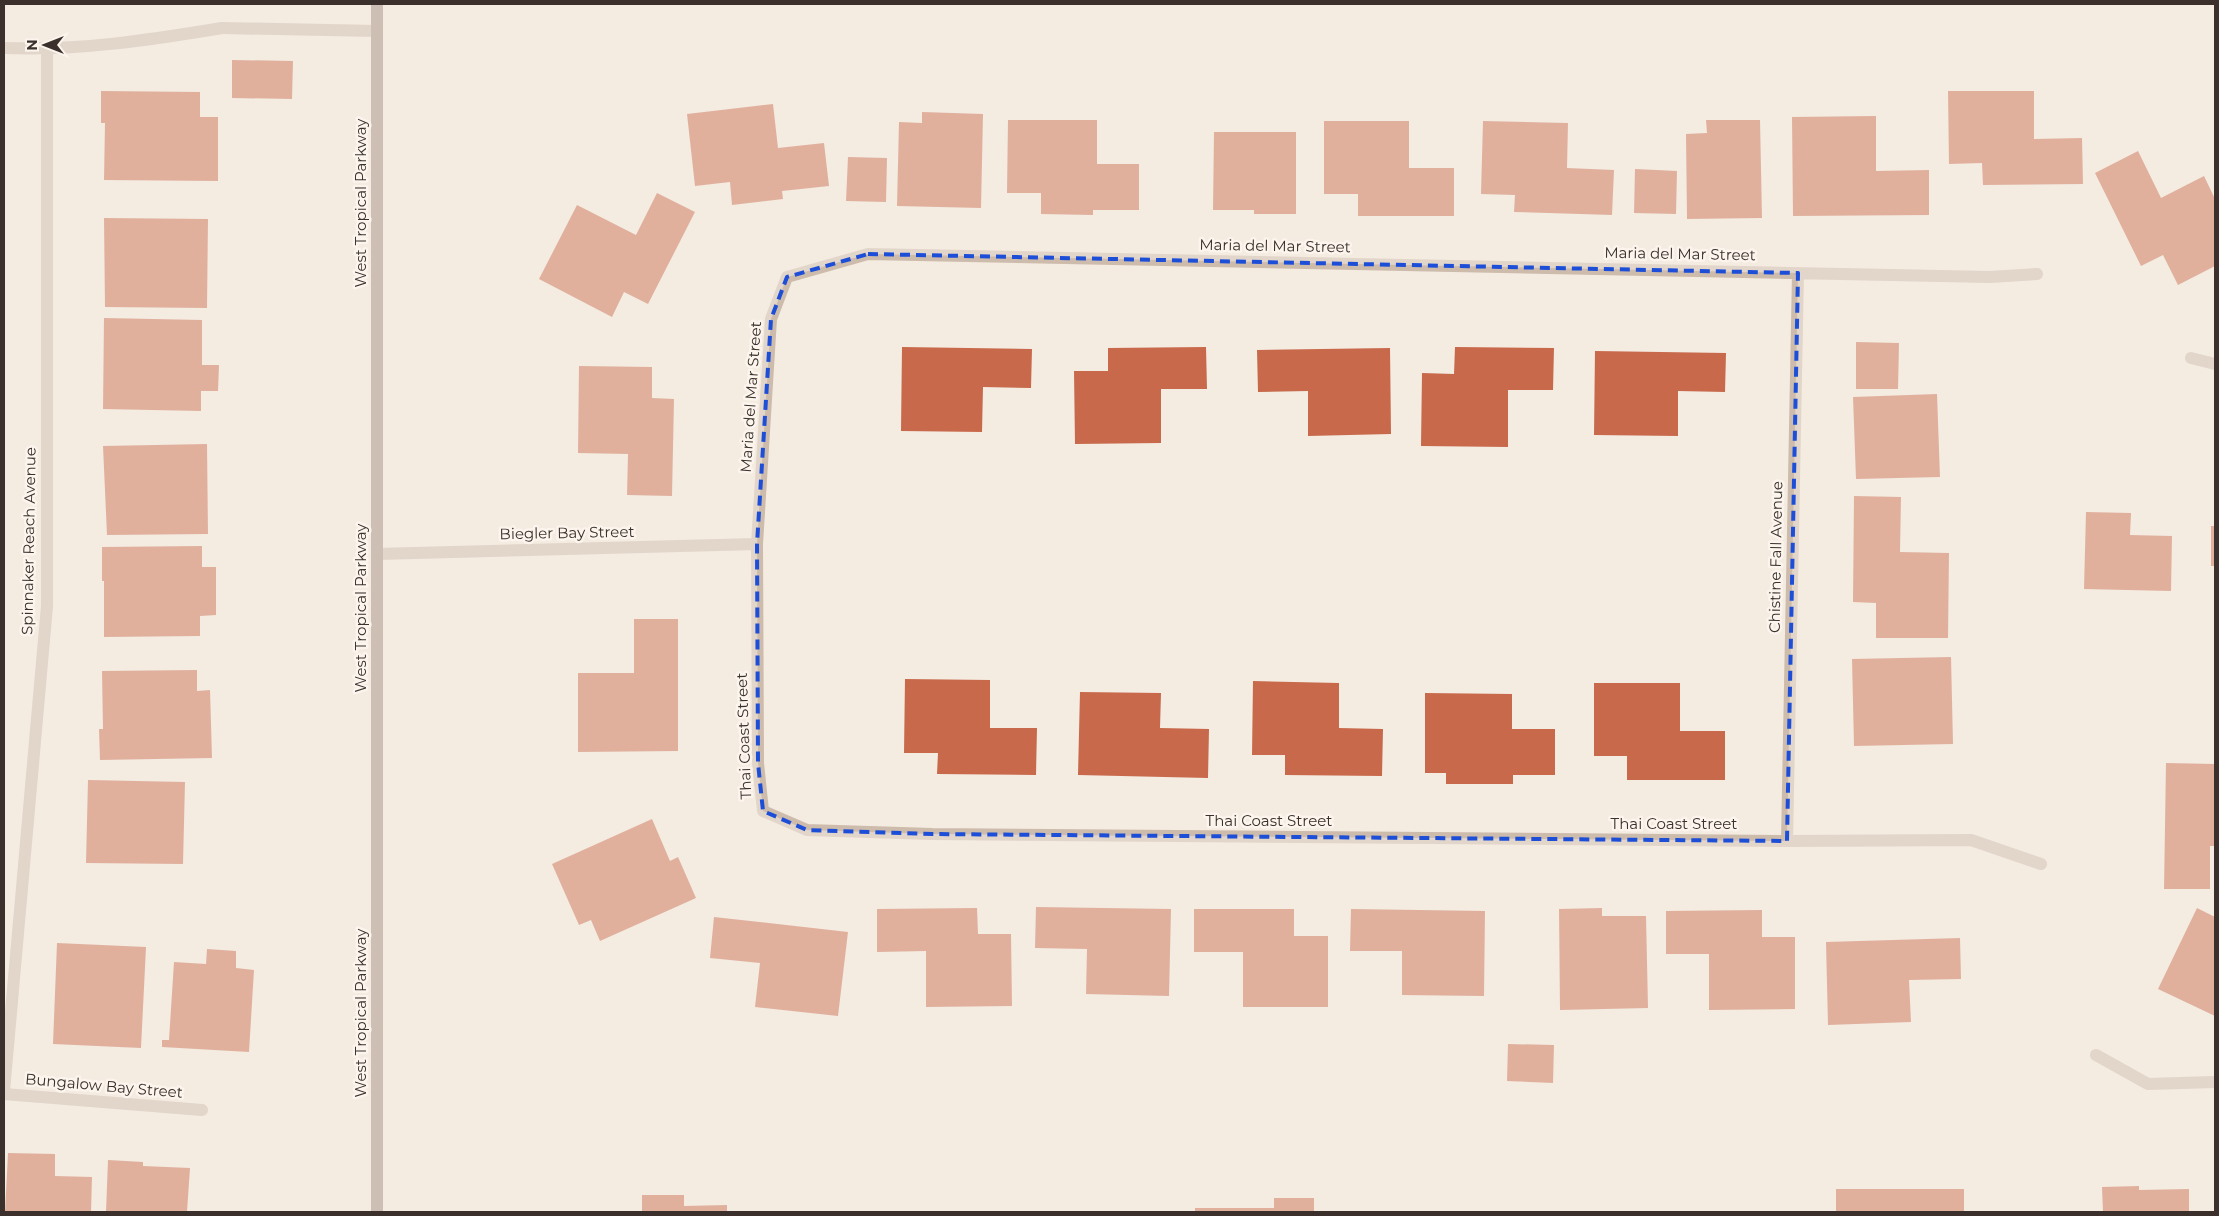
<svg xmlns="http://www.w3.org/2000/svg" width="2219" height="1216" viewBox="0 0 2219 1216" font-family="Montserrat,sans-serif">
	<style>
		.building { fill: #c8694b }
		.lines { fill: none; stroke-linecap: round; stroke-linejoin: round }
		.service { stroke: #cdbbac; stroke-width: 12 }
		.minor { stroke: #cdbbac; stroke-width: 12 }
		.secondary { stroke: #a18a7d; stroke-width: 12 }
		.marked { fill: none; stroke: #1d4ed8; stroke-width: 4; stroke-dasharray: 10 6; stroke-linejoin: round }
		.labels { text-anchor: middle; stroke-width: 5; stroke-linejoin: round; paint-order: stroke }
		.street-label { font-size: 15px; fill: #3b302b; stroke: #fbf5ee }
	</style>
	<rect width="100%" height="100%" fill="#f4ebe1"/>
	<path class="building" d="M 232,60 L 293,61 L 292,99 L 232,98 Z
		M 101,91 L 200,92 L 200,117 L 218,117 L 218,181 L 104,180 L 105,123 L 101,123 Z
		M 1948,91 L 2034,91 L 2034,139 L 2082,138 L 2083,184 L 1983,185 L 1982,163 L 1949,164 Z
		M 773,104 L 778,148 L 824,143 L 829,186 L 782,191 L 783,199 L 732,205 L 730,182 L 695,186 L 687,114 Z
		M 922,112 L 983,114 L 981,208 L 897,206 L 899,122 L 922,123 Z
		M 1876,116 L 1876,171 L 1929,170 L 1929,215 L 1793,216 L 1792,117 Z
		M 1008,120 L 1097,120 L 1097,164 L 1139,164 L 1139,210 L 1093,210 L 1093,215 L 1041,214 L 1041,193 L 1007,193 Z
		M 1706,120 L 1760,120 L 1762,218 L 1687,219 L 1686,134 L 1707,133 Z
		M 1324,121 L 1409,121 L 1409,168 L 1454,168 L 1454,216 L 1358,216 L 1358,194 L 1324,194 Z
		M 1483,121 L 1568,123 L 1567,168 L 1614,170 L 1612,215 L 1514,212 L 1515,195 L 1481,194 Z
		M 1214,132 L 1296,132 L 1296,214 L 1254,214 L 1254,210 L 1213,210 Z
		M 2138,151 L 2161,198 L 2204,176 L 2215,199 L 2215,266 L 2178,285 L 2163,255 L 2141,266 L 2095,173 Z
		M 848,157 L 887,158 L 886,202 L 846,201 Z
		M 1635,169 L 1677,171 L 1676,214 L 1634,213 Z
		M 657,193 L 695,212 L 648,304 L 624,292 L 612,317 L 539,279 L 577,205 L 636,235 Z
		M 104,218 L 208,219 L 207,308 L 105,307 Z
		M 104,318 L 202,320 L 202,365 L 219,365 L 218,391 L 201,391 L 201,411 L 103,409 Z
		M 1856,342 L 1899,343 L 1898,389 L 1856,389 Z
		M 902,347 L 1032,349 L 1031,388 L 983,387 L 982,432 L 901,431 Z
		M 1206,347 L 1207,389 L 1161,389 L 1161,443 L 1075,444 L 1074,371 L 1108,371 L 1108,348 Z
		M 1455,347 L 1554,348 L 1553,390 L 1508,390 L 1508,447 L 1421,446 L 1422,373 L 1454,374 Z
		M 1390,348 L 1391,434 L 1308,436 L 1308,391 L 1258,392 L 1257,350 Z
		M 1595,351 L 1726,353 L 1725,392 L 1678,391 L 1678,436 L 1594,435 Z
		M 579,366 L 652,367 L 652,398 L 674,399 L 672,496 L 627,495 L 628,454 L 578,453 Z
		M 1937,394 L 1940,477 L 1856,479 L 1853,397 Z
		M 207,444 L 208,534 L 107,535 L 103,446 Z
		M 1854,496 L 1901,497 L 1900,552 L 1949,553 L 1948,638 L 1876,638 L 1876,603 L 1853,602 Z
		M 2086,512 L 2131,513 L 2130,535 L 2172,536 L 2171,591 L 2084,589 Z
		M 2211,526 L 2215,526 L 2215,566 L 2211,566 Z
		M 202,546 L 202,567 L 216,567 L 216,615 L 200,616 L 200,636 L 104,637 L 104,581 L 102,581 L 102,547 Z
		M 634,619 L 678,619 L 678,751 L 578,752 L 578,673 L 634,673 Z
		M 1951,657 L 1953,744 L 1854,746 L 1852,659 Z
		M 197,670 L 197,691 L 210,690 L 212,758 L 100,760 L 99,729 L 103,729 L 102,671 Z
		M 905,679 L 990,680 L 990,728 L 1037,728 L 1036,775 L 937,774 L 938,753 L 904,753 Z
		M 1253,681 L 1339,683 L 1339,728 L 1383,729 L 1382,776 L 1285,775 L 1285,755 L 1252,755 Z
		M 1594,683 L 1680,683 L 1680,731 L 1725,731 L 1725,780 L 1627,780 L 1627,756 L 1594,756 Z
		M 1080,692 L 1161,693 L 1160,728 L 1209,729 L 1208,778 L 1078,775 Z
		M 1425,693 L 1512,694 L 1512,729 L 1555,729 L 1555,775 L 1513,775 L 1513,784 L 1446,784 L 1446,773 L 1425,773 Z
		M 2166,763 L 2215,764 L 2215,846 L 2210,846 L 2210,889 L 2164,889 Z
		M 88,780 L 185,782 L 183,864 L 86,863 Z
		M 652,819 L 670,861 L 678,857 L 696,898 L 600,941 L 591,920 L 579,925 L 552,864 Z
		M 1036,907 L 1171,909 L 1169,996 L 1086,994 L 1087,949 L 1035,948 Z
		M 977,908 L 978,934 L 1011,934 L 1012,1006 L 926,1007 L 926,951 L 877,952 L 877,909 Z
		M 1602,908 L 1602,916 L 1646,916 L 1648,1008 L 1560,1010 L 1559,909 Z
		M 2197,908 L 2215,917 L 2215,1016 L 2158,989 Z
		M 1194,909 L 1294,909 L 1294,936 L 1328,936 L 1328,1007 L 1243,1007 L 1243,952 L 1194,952 Z
		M 1351,909 L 1485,911 L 1484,996 L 1402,995 L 1402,951 L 1350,951 Z
		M 1762,910 L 1762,937 L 1795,937 L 1795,1009 L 1709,1010 L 1709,954 L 1666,954 L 1666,911 Z
		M 714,917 L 848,932 L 838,1016 L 755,1007 L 760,963 L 710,958 Z
		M 1960,938 L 1961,979 L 1909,980 L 1911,1022 L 1828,1025 L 1826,942 Z
		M 57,943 L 146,947 L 141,1048 L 53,1044 Z
		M 207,949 L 236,951 L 236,968 L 254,970 L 249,1052 L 162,1047 L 162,1040 L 169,1040 L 174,962 L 206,964 Z
		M 1508,1044 L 1554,1045 L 1553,1083 L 1507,1081 Z
		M 8,1153 L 55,1154 L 55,1176 L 92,1177 L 91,1212 L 5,1212 Z
		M 108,1160 L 143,1162 L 143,1166 L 190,1168 L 187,1212 L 106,1212 Z
		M 2139,1186 L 2139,1190 L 2189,1189 L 2189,1212 L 2103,1212 L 2102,1187 Z
		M 1836,1189 L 1964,1189 L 1964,1212 L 1836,1212 Z
		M 642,1195 L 684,1195 L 684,1206 L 727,1205 L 727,1212 L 642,1212 Z
		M 1274,1198 L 1314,1198 L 1314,1212 L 1195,1212 L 1195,1208 L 1274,1208 Z"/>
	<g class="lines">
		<path class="service" d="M 222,28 L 377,31"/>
		<path class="minor" d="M 4,48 C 78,51 150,40 222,28
			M 2037,274 L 1990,277 L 868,254 L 787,277 L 771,319 L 757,544 L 758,763 L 763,811 L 807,830 L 932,834 L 1787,841 L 1971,840 L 2041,864
			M 2191,358 L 2215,364
			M 377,554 L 757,544
			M 1787,841 L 1798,273
			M 2096,1055 L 2148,1084 L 2215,1082
			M 4,1091 L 47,606 L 47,50
			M 4,1094 L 202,1110"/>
		<path class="secondary" d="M 377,4 L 377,1212"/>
	</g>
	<path d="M0 0H2219V1216H0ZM 868,254 L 1798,273 L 1787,841 L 932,834 L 807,830 L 763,811 L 758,763 L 757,544 L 771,319 L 787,277 Z" fill="#f4ebe1" fill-opacity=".55" fill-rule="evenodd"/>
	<path class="marked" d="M 868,254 L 1798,273 L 1787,841 L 932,834 L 807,830 L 763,811 L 758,763 L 757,544 L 771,319 L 787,277 Z"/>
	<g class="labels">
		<g class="street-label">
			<text transform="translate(361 203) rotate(-90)" y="5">West Tropical Parkway</text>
			<text transform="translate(1275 246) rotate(1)" y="5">Maria del Mar Street</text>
			<text transform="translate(1680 254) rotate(1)" y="5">Maria del Mar Street</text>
			<text transform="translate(751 397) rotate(-86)" y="5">Maria del Mar Street</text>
			<text transform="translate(567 533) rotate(-1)" y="5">Biegler Bay Street</text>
			<text transform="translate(29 541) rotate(-89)" y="5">Spinnaker Reach Avenue</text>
			<text transform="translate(1776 557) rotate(-89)" y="5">Chistine Fall Avenue</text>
			<text transform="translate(361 608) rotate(-90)" y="5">West Tropical Parkway</text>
			<text transform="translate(744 736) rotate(-92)" y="5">Thai Coast Street</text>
			<text x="1269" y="826">Thai Coast Street</text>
			<text x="1674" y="829">Thai Coast Street</text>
			<text transform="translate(361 1013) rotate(-90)" y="5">West Tropical Parkway</text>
			<text transform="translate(104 1086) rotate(5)" y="5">Bungalow Bay Street</text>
		</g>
	</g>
	<rect width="2219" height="1216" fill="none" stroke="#3b302b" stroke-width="10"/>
	<g transform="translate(45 45) rotate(270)" stroke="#fbf5ee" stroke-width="4" paint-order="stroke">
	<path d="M0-4L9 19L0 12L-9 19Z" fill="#3b302b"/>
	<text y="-8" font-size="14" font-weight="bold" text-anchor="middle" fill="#3b302b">N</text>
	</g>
</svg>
